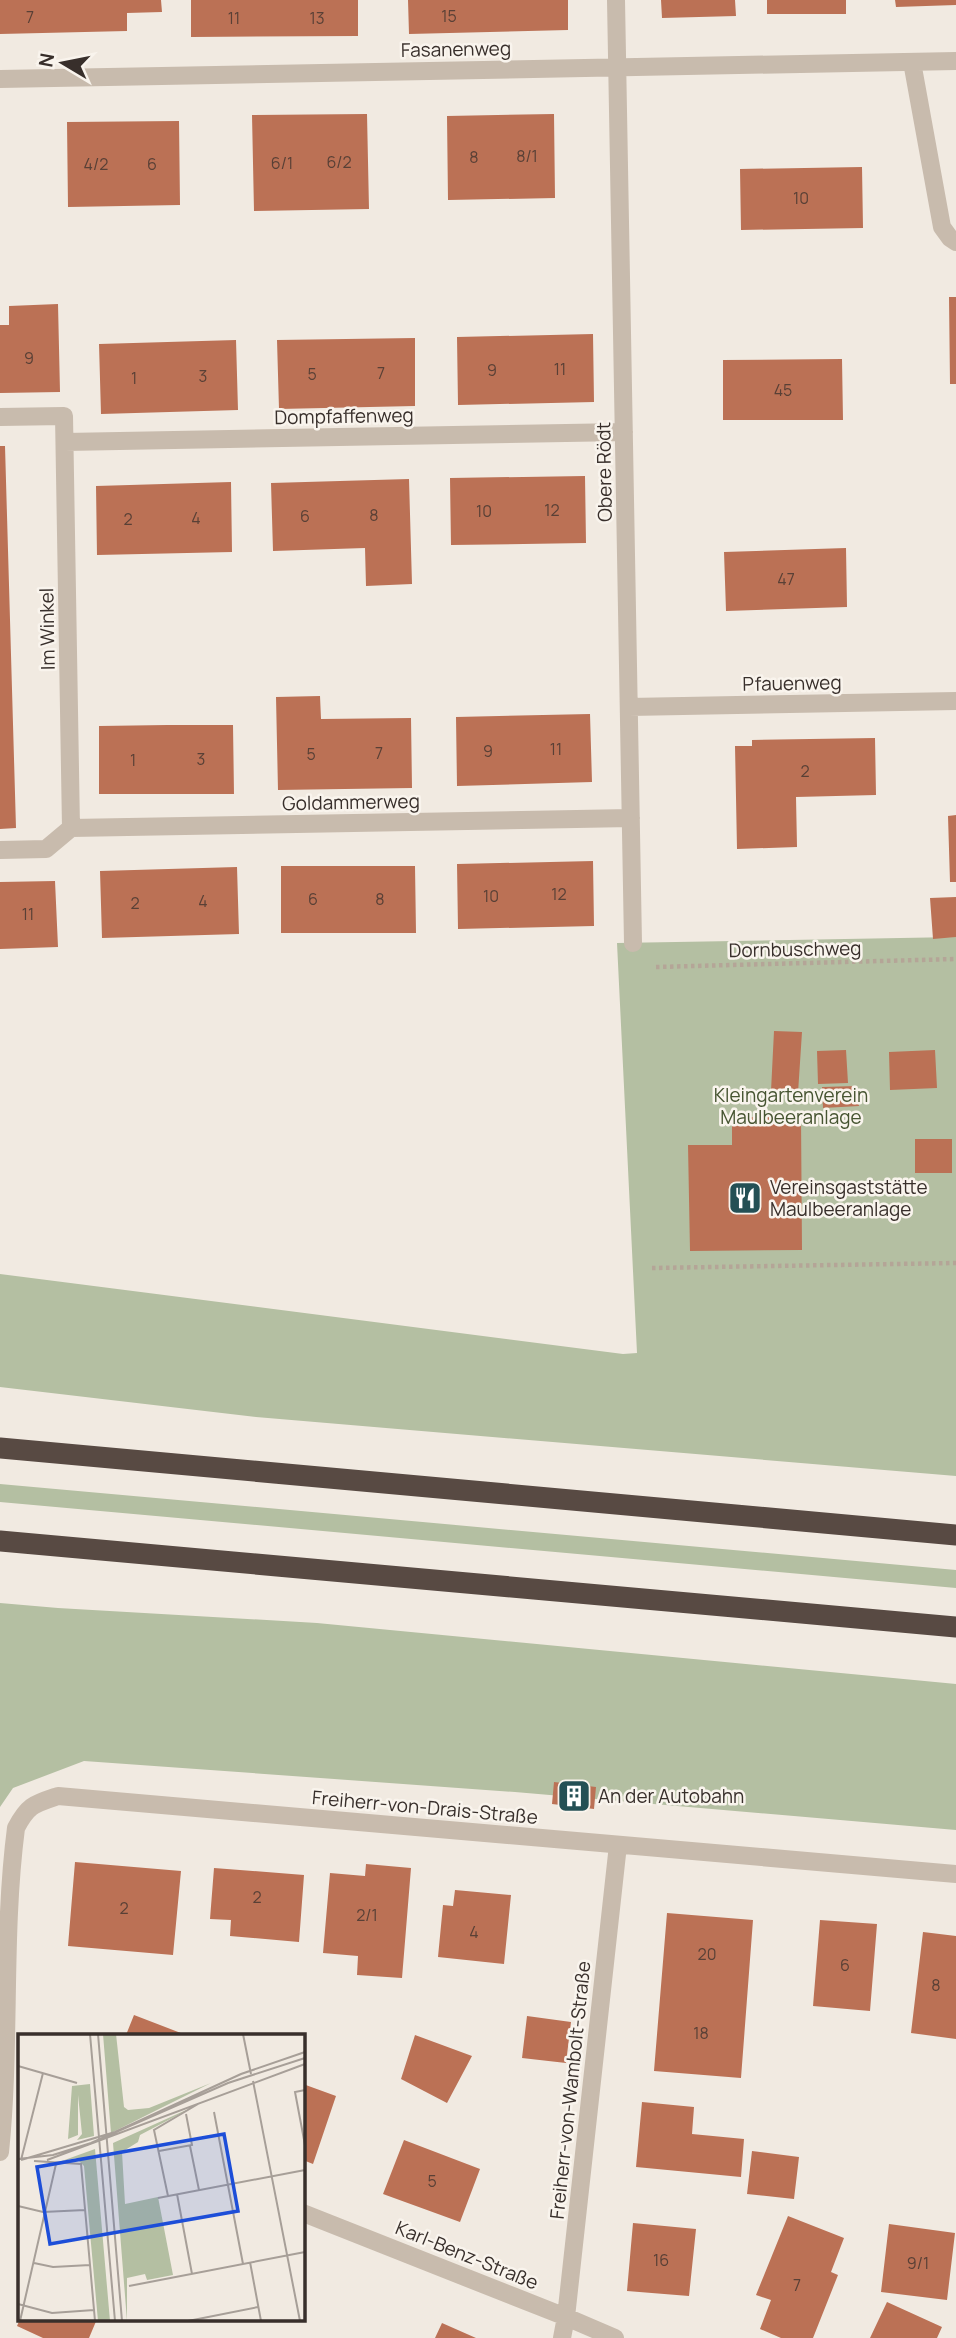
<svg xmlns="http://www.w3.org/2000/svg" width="956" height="2338" viewBox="0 0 956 2338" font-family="Manrope,sans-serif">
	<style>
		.green { fill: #b4bfa2 }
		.building { fill: #bb7155 }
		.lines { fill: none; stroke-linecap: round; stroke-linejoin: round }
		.path { stroke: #b4a597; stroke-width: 4.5; stroke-dasharray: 3.5 3.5; stroke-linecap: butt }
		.minor { stroke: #c8bbad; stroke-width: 18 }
		.highway { stroke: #584a43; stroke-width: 21 }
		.labels { text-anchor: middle; stroke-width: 5; stroke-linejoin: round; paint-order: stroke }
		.number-label { font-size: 16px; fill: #594036 }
		.street-label { font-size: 19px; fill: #382f2b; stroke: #f9f4ed }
		.park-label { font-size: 19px; fill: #465431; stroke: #f9f4ed }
		.poi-label { font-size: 19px; fill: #382f2b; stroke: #f9f4ed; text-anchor: start }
		.inset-road { fill: none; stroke: #a79f98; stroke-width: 2 }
		.view { fill: #1d4ed8; fill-opacity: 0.15; stroke: #1d4ed8; stroke-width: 3.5 }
		.inset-edge { fill: none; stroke: #382f2b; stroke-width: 3.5 }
	</style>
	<rect width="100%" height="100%" fill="#f1eae1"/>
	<path class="green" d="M 956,937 L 956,1476 L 256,1417 L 0,1387 L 0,1274 L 623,1354 L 637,1353 L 617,943 Z
		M 0,1484 L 956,1570 L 956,1588 L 0,1502 Z
		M 0,1603 L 58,1608 L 317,1623 L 956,1684 L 956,1830 L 515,1792 L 84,1761 L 13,1788 L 0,1807 Z"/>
	<path class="building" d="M 0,0 L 161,0 L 162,12 L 127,13 L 127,31 L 0,34 Z
		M 191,0 L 358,0 L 358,36 L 191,37 Z
		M 408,0 L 568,0 L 568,30 L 409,34 Z
		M 661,0 L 735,0 L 736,16 L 662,18 Z
		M 767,0 L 846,0 L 846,14 L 767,14 Z
		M 895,0 L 956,0 L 956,5 L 896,7 Z
		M 367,114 L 369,209 L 254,211 L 252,115 Z
		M 554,114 L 555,198 L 448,200 L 447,116 Z
		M 179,121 L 180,205 L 68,207 L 67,122 Z
		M 862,167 L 863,228 L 741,230 L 740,169 Z
		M 949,297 L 956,297 L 956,384 L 950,384 Z
		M 58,304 L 60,392 L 0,393 L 0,325 L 9,325 L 9,306 Z
		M 593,334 L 594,402 L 458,405 L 457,337 Z
		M 415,338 L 415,406 L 279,409 L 277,340 Z
		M 236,340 L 238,410 L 101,414 L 99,344 Z
		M 842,359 L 843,420 L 723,420 L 723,360 Z
		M 0,446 L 5,446 L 16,828 L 0,829 Z
		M 585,476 L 586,543 L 451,545 L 450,478 Z
		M 409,479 L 412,584 L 366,586 L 365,548 L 273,551 L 271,483 Z
		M 231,482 L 232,552 L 97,555 L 96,486 Z
		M 846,548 L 847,607 L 726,611 L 724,552 Z
		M 320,696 L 321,719 L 411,718 L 412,788 L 278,790 L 276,697 Z
		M 590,714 L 592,782 L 457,786 L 456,717 Z
		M 167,725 L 233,725 L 234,794 L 99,794 L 99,726 Z
		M 875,738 L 876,795 L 796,797 L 797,847 L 737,849 L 735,746 L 752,746 L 752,740 Z
		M 956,815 L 956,882 L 950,882 L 948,816 Z
		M 593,861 L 594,926 L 458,929 L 457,864 Z
		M 281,866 L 415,866 L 416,933 L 281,933 Z
		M 237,867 L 239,934 L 102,938 L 100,871 Z
		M 55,881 L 58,947 L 0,949 L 0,882 Z
		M 956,897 L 956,937 L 933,939 L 930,898 Z
		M 774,1031 L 802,1032 L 798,1093 L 771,1091 Z
		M 846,1050 L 848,1083 L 818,1084 L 817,1051 Z
		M 935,1050 L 937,1088 L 890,1090 L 889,1052 Z
		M 857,1086 L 859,1106 L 823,1108 L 822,1087 Z
		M 732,1117 L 801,1117 L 802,1250 L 690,1251 L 688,1145 L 732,1145 Z
		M 915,1139 L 952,1139 L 952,1173 L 915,1173 Z
		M 554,1782 L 596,1787 L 594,1809 L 552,1804 Z
		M 75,1862 L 181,1871 L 173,1955 L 68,1946 Z
		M 366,1864 L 411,1868 L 402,1978 L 357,1975 L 358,1956 L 323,1953 L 330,1873 L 365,1876 Z
		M 214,1868 L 304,1875 L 299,1942 L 230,1936 L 231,1920 L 210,1919 Z
		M 455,1890 L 511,1895 L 504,1964 L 438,1957 L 443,1905 L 453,1906 Z
		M 667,1913 L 753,1920 L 741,2078 L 654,2071 Z
		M 820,1920 L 877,1924 L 870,2011 L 813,2006 Z
		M 923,1932 L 956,1936 L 956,2039 L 911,2033 Z
		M 134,2015 L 186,2035 L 126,2035 Z
		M 527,2016 L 571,2022 L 566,2063 L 522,2058 Z
		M 415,2035 L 472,2056 L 447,2103 L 401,2079 Z
		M 303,2084 L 336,2096 L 313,2164 L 303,2160 Z
		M 642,2102 L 694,2107 L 692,2134 L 744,2139 L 741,2177 L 636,2167 Z
		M 404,2140 L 480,2169 L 460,2222 L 383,2194 Z
		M 752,2151 L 799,2157 L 794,2199 L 747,2194 Z
		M 788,2216 L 844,2238 L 831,2272 L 838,2275 L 813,2338 L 781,2338 L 760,2329 L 771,2300 L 756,2295 Z
		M 633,2223 L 696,2229 L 689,2296 L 627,2291 Z
		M 889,2224 L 955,2233 L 947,2300 L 881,2292 Z
		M 887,2302 L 942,2327 L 937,2338 L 870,2338 Z
		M 20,2319 L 97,2319 L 89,2338 L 43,2338 L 17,2326 Z
		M 442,2323 L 476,2338 L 435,2338 Z"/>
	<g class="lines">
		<path class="path" d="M 656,967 L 956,959
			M 652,1268 L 956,1263"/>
		<path class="minor" d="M 616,0 L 633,943
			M 912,62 L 942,227 L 950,238 L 956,242
			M 0,79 L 956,61
			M 0,417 L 64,416 L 71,828
			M 65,442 L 624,432
			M 629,707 L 956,701
			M 71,828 L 631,818
			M 0,850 L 46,849 L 71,828
			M 0,2152 C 11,2045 2,1936 16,1828 C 28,1805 34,1804 58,1796 L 956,1874
			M 303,2213 L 566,2317 L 615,2338
			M 562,2338 L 566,2317 L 618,1845"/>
		<path class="highway" d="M 0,1448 L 956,1535
			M 0,1541 L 956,1627"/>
	</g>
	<defs>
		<symbol id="restaurant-square" viewBox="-11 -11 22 22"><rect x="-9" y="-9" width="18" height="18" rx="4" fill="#245055" stroke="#f9f4ed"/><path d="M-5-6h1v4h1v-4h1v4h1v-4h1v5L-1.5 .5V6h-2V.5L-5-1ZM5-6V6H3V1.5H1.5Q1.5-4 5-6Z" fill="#fff"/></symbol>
		<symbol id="building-square" viewBox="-11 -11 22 22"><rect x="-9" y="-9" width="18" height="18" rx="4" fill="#245055" stroke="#f9f4ed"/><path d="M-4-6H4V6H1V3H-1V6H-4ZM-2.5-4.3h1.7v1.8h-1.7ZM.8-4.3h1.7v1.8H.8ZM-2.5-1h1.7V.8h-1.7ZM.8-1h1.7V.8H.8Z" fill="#fff"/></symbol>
	</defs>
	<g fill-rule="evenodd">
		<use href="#restaurant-square" x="726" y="1179" width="38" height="38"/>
		<use href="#building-square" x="555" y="1777" width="38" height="38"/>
	</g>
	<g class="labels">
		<g class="number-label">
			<text x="449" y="22">15</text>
			<text x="30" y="23">7</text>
			<text x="234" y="24">11</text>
			<text x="317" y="24">13</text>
			<text x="527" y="162">8/1</text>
			<text x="474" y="163">8</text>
			<text x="339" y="168">6/2</text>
			<text x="282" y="169">6/1</text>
			<text x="96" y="170">4/2</text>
			<text x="152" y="170">6</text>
			<text x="801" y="204">10</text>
			<text x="29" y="364">9</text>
			<text x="560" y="375">11</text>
			<text x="492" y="376">9</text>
			<text x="381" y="379">7</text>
			<text x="312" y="380">5</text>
			<text x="203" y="382">3</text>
			<text x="134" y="384">1</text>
			<text x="783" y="396">45</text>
			<text x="552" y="516">12</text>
			<text x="484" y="517">10</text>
			<text x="374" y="521">8</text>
			<text x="305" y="522">6</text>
			<text x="196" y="524">4</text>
			<text x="128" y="525">2</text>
			<text x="786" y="585">47</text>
			<text x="556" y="755">11</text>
			<text x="488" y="757">9</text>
			<text x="379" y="759">7</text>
			<text x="311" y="760">5</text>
			<text x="201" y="765">3</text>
			<text x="133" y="766">1</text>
			<text x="805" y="777">2</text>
			<text x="559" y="900">12</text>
			<text x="491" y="902">10</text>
			<text x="313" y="905">6</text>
			<text x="380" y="905">8</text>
			<text x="203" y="907">4</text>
			<text x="135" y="909">2</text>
			<text x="28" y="920">11</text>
			<text x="257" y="1903">2</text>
			<text x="124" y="1914">2</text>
			<text x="367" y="1921">2/1</text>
			<text x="474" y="1938">4</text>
			<text x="707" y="1960">20</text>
			<text x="845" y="1971">6</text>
			<text x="936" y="1991">8</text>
			<text x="701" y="2039">18</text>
			<text x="432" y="2187">5</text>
			<text x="661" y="2266">16</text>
			<text x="918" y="2269">9/1</text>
			<text x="797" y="2291">7</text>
		</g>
		<g class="street-label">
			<text transform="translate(456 49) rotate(-1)" y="7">Fasanenweg</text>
			<text transform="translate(344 416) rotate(-1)" y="7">Dompfaffenweg</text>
			<text transform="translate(604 472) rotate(-91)" y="7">Obere Rödt</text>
			<text transform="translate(47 629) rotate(-91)" y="7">Im Winkel</text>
			<text transform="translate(792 683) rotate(-1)" y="7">Pfauenweg</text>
			<text transform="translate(351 802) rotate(-1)" y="7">Goldammerweg</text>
			<text transform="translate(795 949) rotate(-1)" y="7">Dornbuschweg</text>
			<text transform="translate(425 1807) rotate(5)" y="7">Freiherr-von-Drais-Straße</text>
			<text transform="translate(570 2090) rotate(-84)" y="7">Freiherr-von-Wambolt-Straße</text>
			<text transform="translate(467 2255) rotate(22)" y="7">Karl-Benz-Straße</text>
		</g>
		<g class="park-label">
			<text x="791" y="1102">Kleingartenverein<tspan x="791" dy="22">Maulbeeranlage</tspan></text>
		</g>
		<g class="poi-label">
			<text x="770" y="1194">Vereinsgaststätte<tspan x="770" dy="22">Maulbeeranlage</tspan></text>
			<text x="598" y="1803">An der Autobahn</text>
		</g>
	</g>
	<g transform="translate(18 2034)">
		<rect width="287" height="287" fill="#f1eae1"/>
		<path d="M 85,0 L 98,0 L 106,73 L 110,76 L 131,74 L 193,49 L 93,99 ZM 72,50 L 76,102 L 59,106 L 64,100 L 60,61 L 60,101 L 50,105 L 54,52 ZM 177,72 L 122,101 L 120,108 L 104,118 L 107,170 L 140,163 L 155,241 L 129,246 L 127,240 L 109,244 L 109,287 L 95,109 ZM 77,115 L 92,287 L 80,287 L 66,132 L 58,124 L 41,128 Z" fill="#b4bfa2"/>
		<path class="inset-road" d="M 72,0 L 97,287M 80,0 L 104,287M 225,0 L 233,40M 0,32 L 59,49M 235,47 L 282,287M 287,56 L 277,58 L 287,111M 196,78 L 225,230M 172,112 L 181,156M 141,117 L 174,111 L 168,80M 0,125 L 35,121 L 73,109 L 210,49 L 287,24M 3,126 L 25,39M 3,126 L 97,98 L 223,40 L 287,18M 29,126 L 287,30M 16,127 L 63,130 L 77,287M 159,160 L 174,240M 150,162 L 136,96 L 180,70M 140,164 L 287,136M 0,172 L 25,178 L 67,176M 232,228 L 243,287M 16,229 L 35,233 L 72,231M 111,252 L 287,218M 0,270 L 34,279 L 76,276M 2,287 L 38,130M 170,287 L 240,273"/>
		<path class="view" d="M 206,100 L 220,177 L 32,210 L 19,133 Z"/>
		<rect width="287" height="287" class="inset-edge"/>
	</g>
	<g transform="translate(63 63) rotate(280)" stroke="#f9f4ed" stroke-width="5" paint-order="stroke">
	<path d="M0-5L12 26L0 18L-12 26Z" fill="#382f2b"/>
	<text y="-10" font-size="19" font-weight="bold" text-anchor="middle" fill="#382f2b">N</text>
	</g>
</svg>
